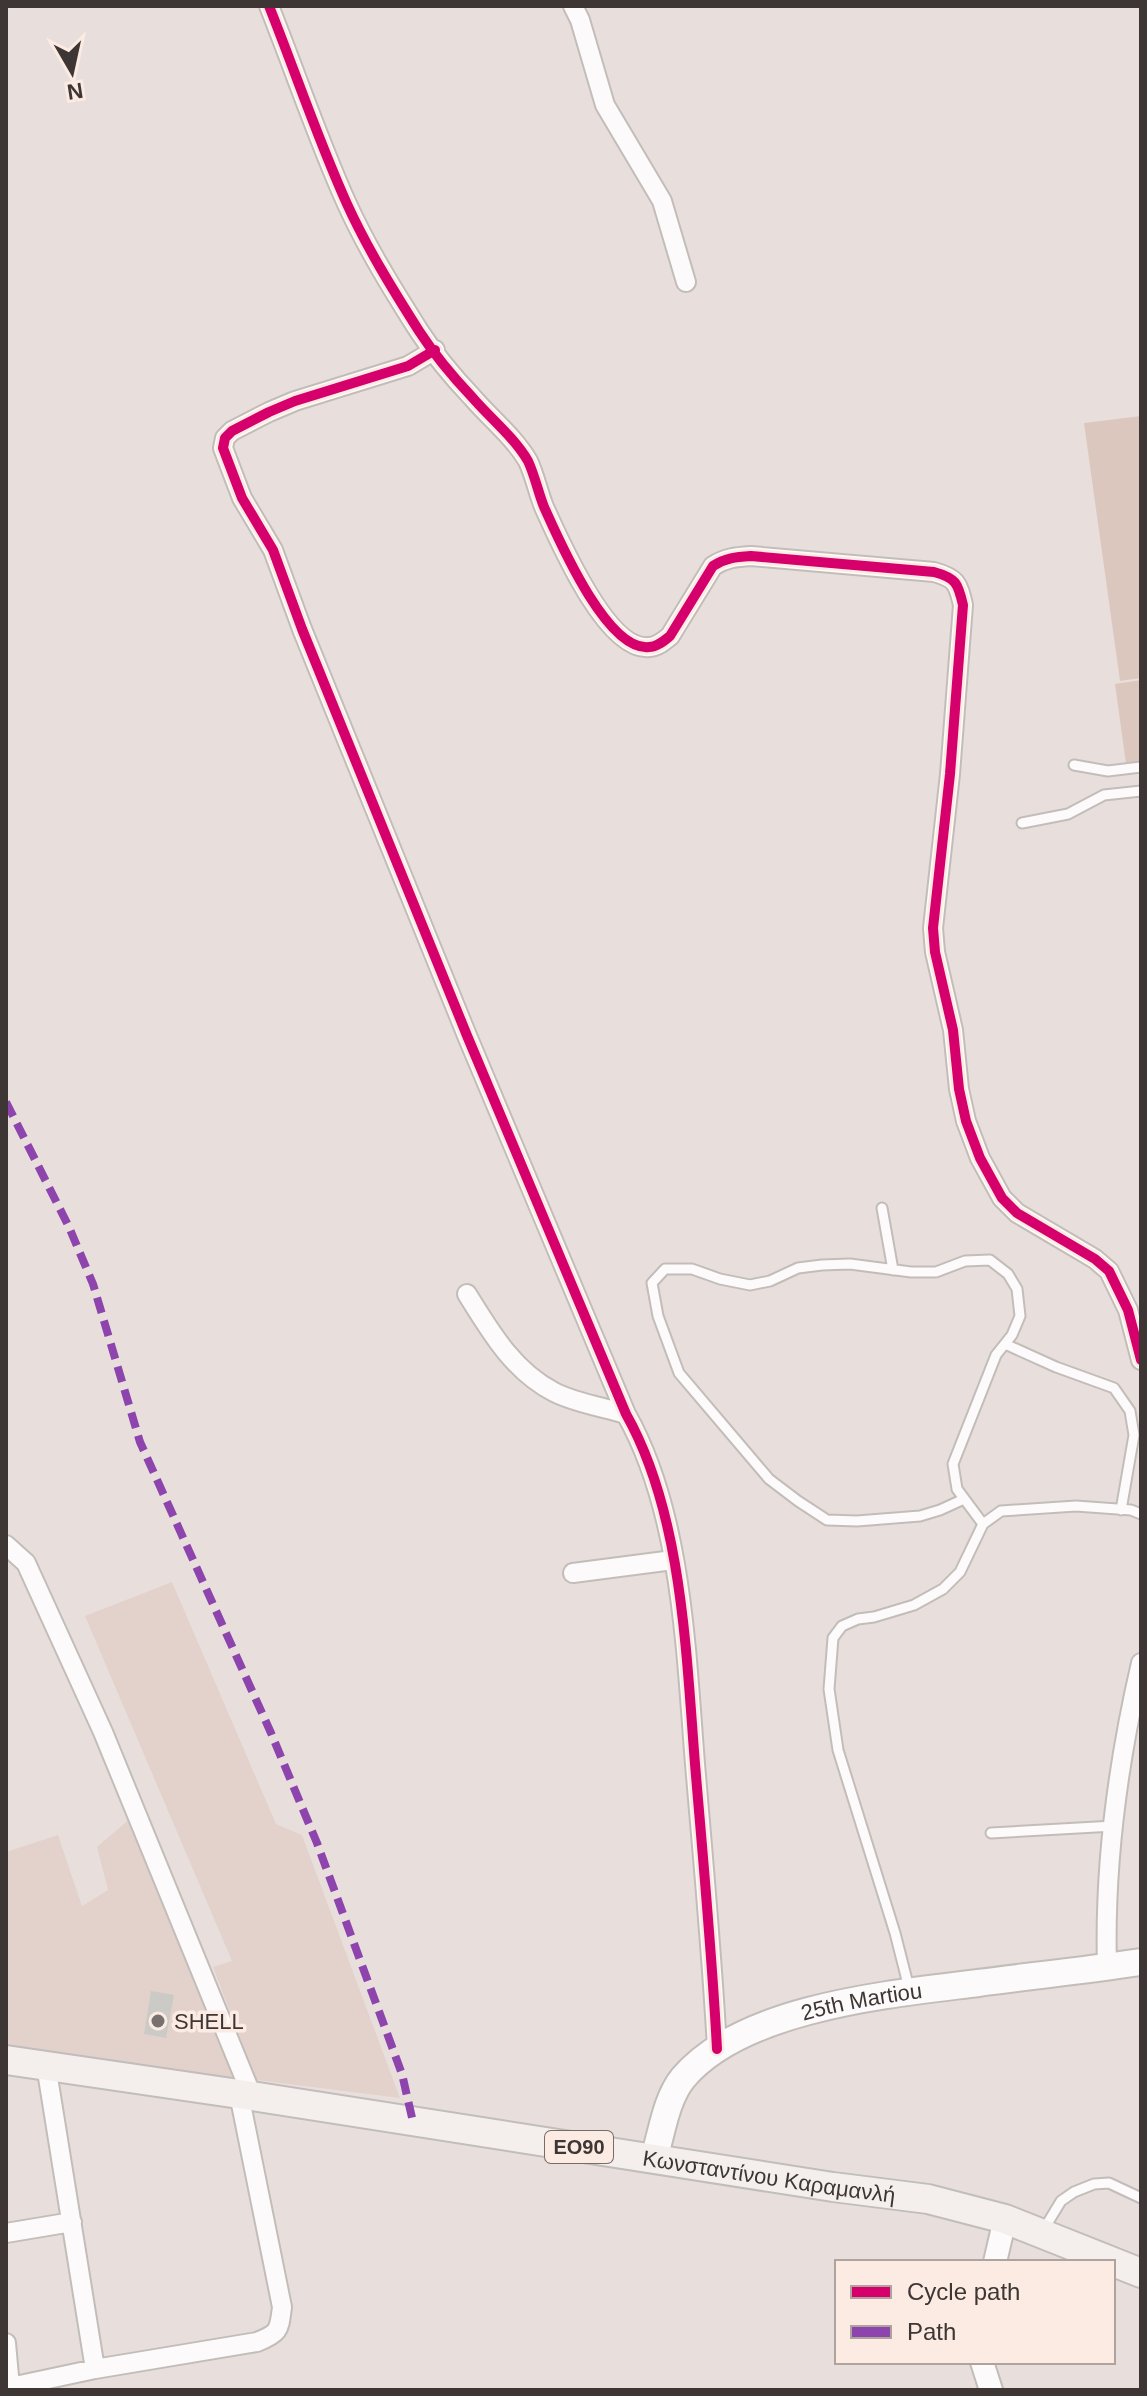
<svg xmlns="http://www.w3.org/2000/svg" width="1147" height="2396" viewBox="0 0 1147 2396" font-family="Helvetica,sans-serif">
	<style>
		.built { fill: #e2d2cb }
		.green { fill: #dcc7be }
		.building { fill: #cbcac7 }
		.lines { fill: none; stroke-linecap: round; stroke-linejoin: round }
		.service-casing { stroke: #c3bdba; stroke-width: 13 }
		.minor-casing { stroke: #c3bdba; stroke-width: 22 }
		.tertiary-casing { stroke: #c3bdba; stroke-width: 26 }
		.secondary-casing { stroke: #c3bdba; stroke-width: 30 }
		.primary-casing { stroke: #c1bdbb; stroke-width: 32 }
		.service { stroke: #fcfafa; stroke-width: 9 }
		.minor { stroke: #fcfafa; stroke-width: 18 }
		.tertiary { stroke: #fcfafa; stroke-width: 22 }
		.secondary { stroke: #fcfafa; stroke-width: 26 }
		.primary { stroke: #f4efed; stroke-width: 28 }
		.quiet { stroke: #8e44ad; stroke-width: 8; stroke-dasharray: 16 8; stroke-linecap: butt }
		.cycleway-casing { stroke: #fbebe3; stroke-width: 15 }
		.cycleway { stroke: #d6006c; stroke-width: 10 }
		.poi-dot { fill: #79716f; stroke: #fbebe3; stroke-width: 3 }
		.labels { text-anchor: middle; stroke-width: 7; stroke-linejoin: round; paint-order: stroke }
		.shield { fill: #fbebe3; stroke: #766c68; stroke-width: 2 }
		.shield-label { font-size: 20px; font-weight: bold; fill: #3d3634 }
		.street-label { font-size: 22px; fill: #3d3634; stroke: #fbebe3 }
		.poi-label { font-size: 22px; fill: #3d3634; stroke: #fbebe3; text-anchor: start }
	</style>
	<rect width="100%" height="100%" fill="#e8dfdc"/>
	<path class="built" d="M 172,1582 L 276,1824 L 302,1835 L 400,2098 L 256,2080 L 213,1967 L 232,1961 L 85,1616 Z
		M 133,1816 L 240,2088 L 6,2048 L 6,1852 L 58,1835 L 82,1906 L 108,1890 L 97,1847 Z"/>
	<path class="green" d="M 1141,416 L 1141,678 L 1120,681 L 1084,423 Z
		M 1141,680 L 1141,762 L 1126,764 L 1115,684 Z"/>
	<path class="building" d="M 151,1991 L 174,1995 L 166,2038 L 144,2034 Z"/>
	<g class="lines">
		<defs>
			<path id="service" d="M 1074,765 L 1108,771 L 1141,767
				M 1022,823 L 1068,814 L 1104,795 L 1141,791
				M 882,1208 L 893,1270
				M 1005,1344 L 1056,1367 L 1114,1388 L 1130,1411 L 1134,1435 L 1121,1510
				M 964,1499 L 940,1510 L 920,1516 L 857,1521 L 827,1520 L 798,1501 L 769,1479 L 679,1373 L 658,1316 L 652,1283 L 665,1269 L 692,1269 L 720,1279 L 750,1285 L 770,1281 L 798,1268 L 822,1265 L 850,1264 L 911,1272 L 936,1272 L 965,1261 L 990,1260 L 1008,1274 L 1017,1289 L 1020,1316 L 1012,1335 L 996,1355 L 953,1464 L 957,1489 L 983,1524
				M 991,1833 L 1114,1826
				M 909,1988 L 895,1933 L 838,1750 L 829,1689 L 833,1638 L 842,1626 L 858,1619 L 874,1617 L 914,1605 L 943,1589 L 960,1572 L 983,1524 L 1001,1511 L 1076,1506 L 1131,1510 L 1141,1514
				M 1044,2229 L 1061,2201 L 1074,2192 L 1094,2184 L 1109,2183 L 1141,2198"/>
			<path id="minor" d="M 269,6 C 295,71 318,140 347,204 C 367,248 393,290 419,331 C 434,354 453,377 472,397 C 490,418 514,437 528,461 C 535,476 538,492 544,507 C 559,540 607,652 649,647 C 657,647 664,641 670,636 L 713,566 C 725,558 736,557 751,556 L 934,572 C 956,578 958,583 963,605 L 950,774 L 933,928 L 935,952 L 953,1030 L 959,1089 L 966,1121 L 980,1158 L 1002,1198 L 1017,1213 L 1095,1259 L 1109,1271 L 1128,1310 L 1141,1360
				M 573,6 L 580,20 L 605,105 L 662,201 L 686,282
				M 435,350 L 408,366 L 295,401 L 269,412 L 232,431 L 225,438 L 223,448 L 242,498 L 273,550 L 302,629 L 468,1038 L 626,1414 C 682,1513 686,1651 695,1764 C 703,1859 712,1954 717,2049
				M 467,1294 C 490,1331 513,1371 554,1392 C 575,1403 603,1407 626,1414
				M 6,1545 L 26,1563 L 103,1732 L 252,2096
				M 573,1573 L 673,1560
				M 1107,1967 C 1104,1865 1118,1762 1141,1663
				M 46,2065 L 95,2369
				M 6,2233 L 72,2222
				M 6,2343 L 10,2387
				M 6,2388 L 95,2369 L 257,2342 C 280,2333 279,2330 282,2307 L 239,2094"/>
			<path id="tertiary" d="M 995,2262 L 1005,2219
				M 982,2362 L 991,2390"/>
			<g id="secondary">
				<path id="s1" d="M 654,2158 C 662,2132 666,2099 683,2078 C 743,2007 891,1994 978,1983 C 1032,1976 1087,1970 1141,1962"/>
			</g>
			<g id="primary">
				<path id="s2" d="M 6,2060 L 239,2094 L 833,2187 L 928,2199 L 1005,2219 L 1141,2273"/>
			</g>
		</defs>
		<use href="#service" class="service-casing"/>
		<use href="#minor" class="minor-casing"/>
		<use href="#tertiary" class="tertiary-casing"/>
		<use href="#secondary" class="secondary-casing"/>
		<use href="#primary" class="primary-casing"/>
		<use href="#service" class="service"/>
		<use href="#minor" class="minor"/>
		<use href="#tertiary" class="tertiary"/>
		<use href="#secondary" class="secondary"/>
		<use href="#primary" class="primary"/>
		<path class="quiet" d="M 6,1102 L 69,1227 L 93,1284 L 140,1442 L 271,1733 L 317,1843 L 402,2074 L 413,2122"/>
		<defs>
			<path id="cycleway" d="M 269,6 C 295,71 318,140 347,204 C 367,248 393,290 419,331 C 434,354 453,377 472,397 C 490,418 514,437 528,461 C 535,476 538,492 544,507 C 559,540 607,652 649,647 C 657,647 664,641 670,636 L 713,566 C 725,558 736,557 751,556 L 934,572 C 956,578 958,583 963,605 L 950,774 L 933,928 L 935,952 L 953,1030 L 959,1089 L 966,1121 L 980,1158 L 1002,1198 L 1017,1213 L 1095,1259 L 1109,1271 L 1128,1310 L 1141,1360
				M 435,350 L 408,366 L 295,401 L 269,412 L 232,431 L 225,438 L 223,448 L 242,498 L 273,550 L 302,629 L 468,1038 L 626,1414 C 682,1513 686,1651 695,1764 C 703,1859 712,1954 717,2049"/>
		</defs>
		<use href="#cycleway" class="cycleway-casing"/>
		<use href="#cycleway" class="cycleway"/>
	</g>
	<circle class="poi-dot" cx="158" cy="2021" r="8"/>
	<g class="labels">
		<rect class="shield" x="545" y="2131" width="68" height="32" rx="6"/>
		<g class="shield-label">
			<text x="579" y="2154">ΕΟ90</text>
		</g>
		<g class="street-label">
			<text dy="8" stroke="none"><textPath href="#s1" startOffset="284">25th Martiou</textPath></text>
			<text dy="8" stroke="none"><textPath href="#s2" startOffset="772">Κωνσταντίνου Καραμανλή</textPath></text>
		</g>
		<g class="poi-label">
			<text x="174" y="2029">SHELL</text>
		</g>
	</g>
	<rect width="1147" height="2396" fill="none" stroke="#3d3634" stroke-width="16"/>
	<rect x="835" y="2260" width="280" height="104" fill="#fbebe3" stroke="#afa39d" stroke-width="2"/>
	<rect x="851" y="2286" width="40" height="12" fill="#d6006c" stroke="#afa39d" stroke-width="2"/>
	<text x="907" y="2300" font-size="24" fill="#3d3634">Cycle path</text>
	<rect x="851" y="2326" width="40" height="12" fill="#8e44ad" stroke="#afa39d" stroke-width="2"/>
	<text x="907" y="2340" font-size="24" fill="#3d3634">Path</text>
	<g transform="translate(72 72) rotate(171)" stroke="#fbebe3" stroke-width="6" paint-order="stroke">
	<path d="M0-6L14 30L0 20L-14 30Z" fill="#3d3634"/>
	<text y="-12" font-size="22" font-weight="bold" text-anchor="middle" fill="#3d3634">N</text>
	</g>
</svg>
